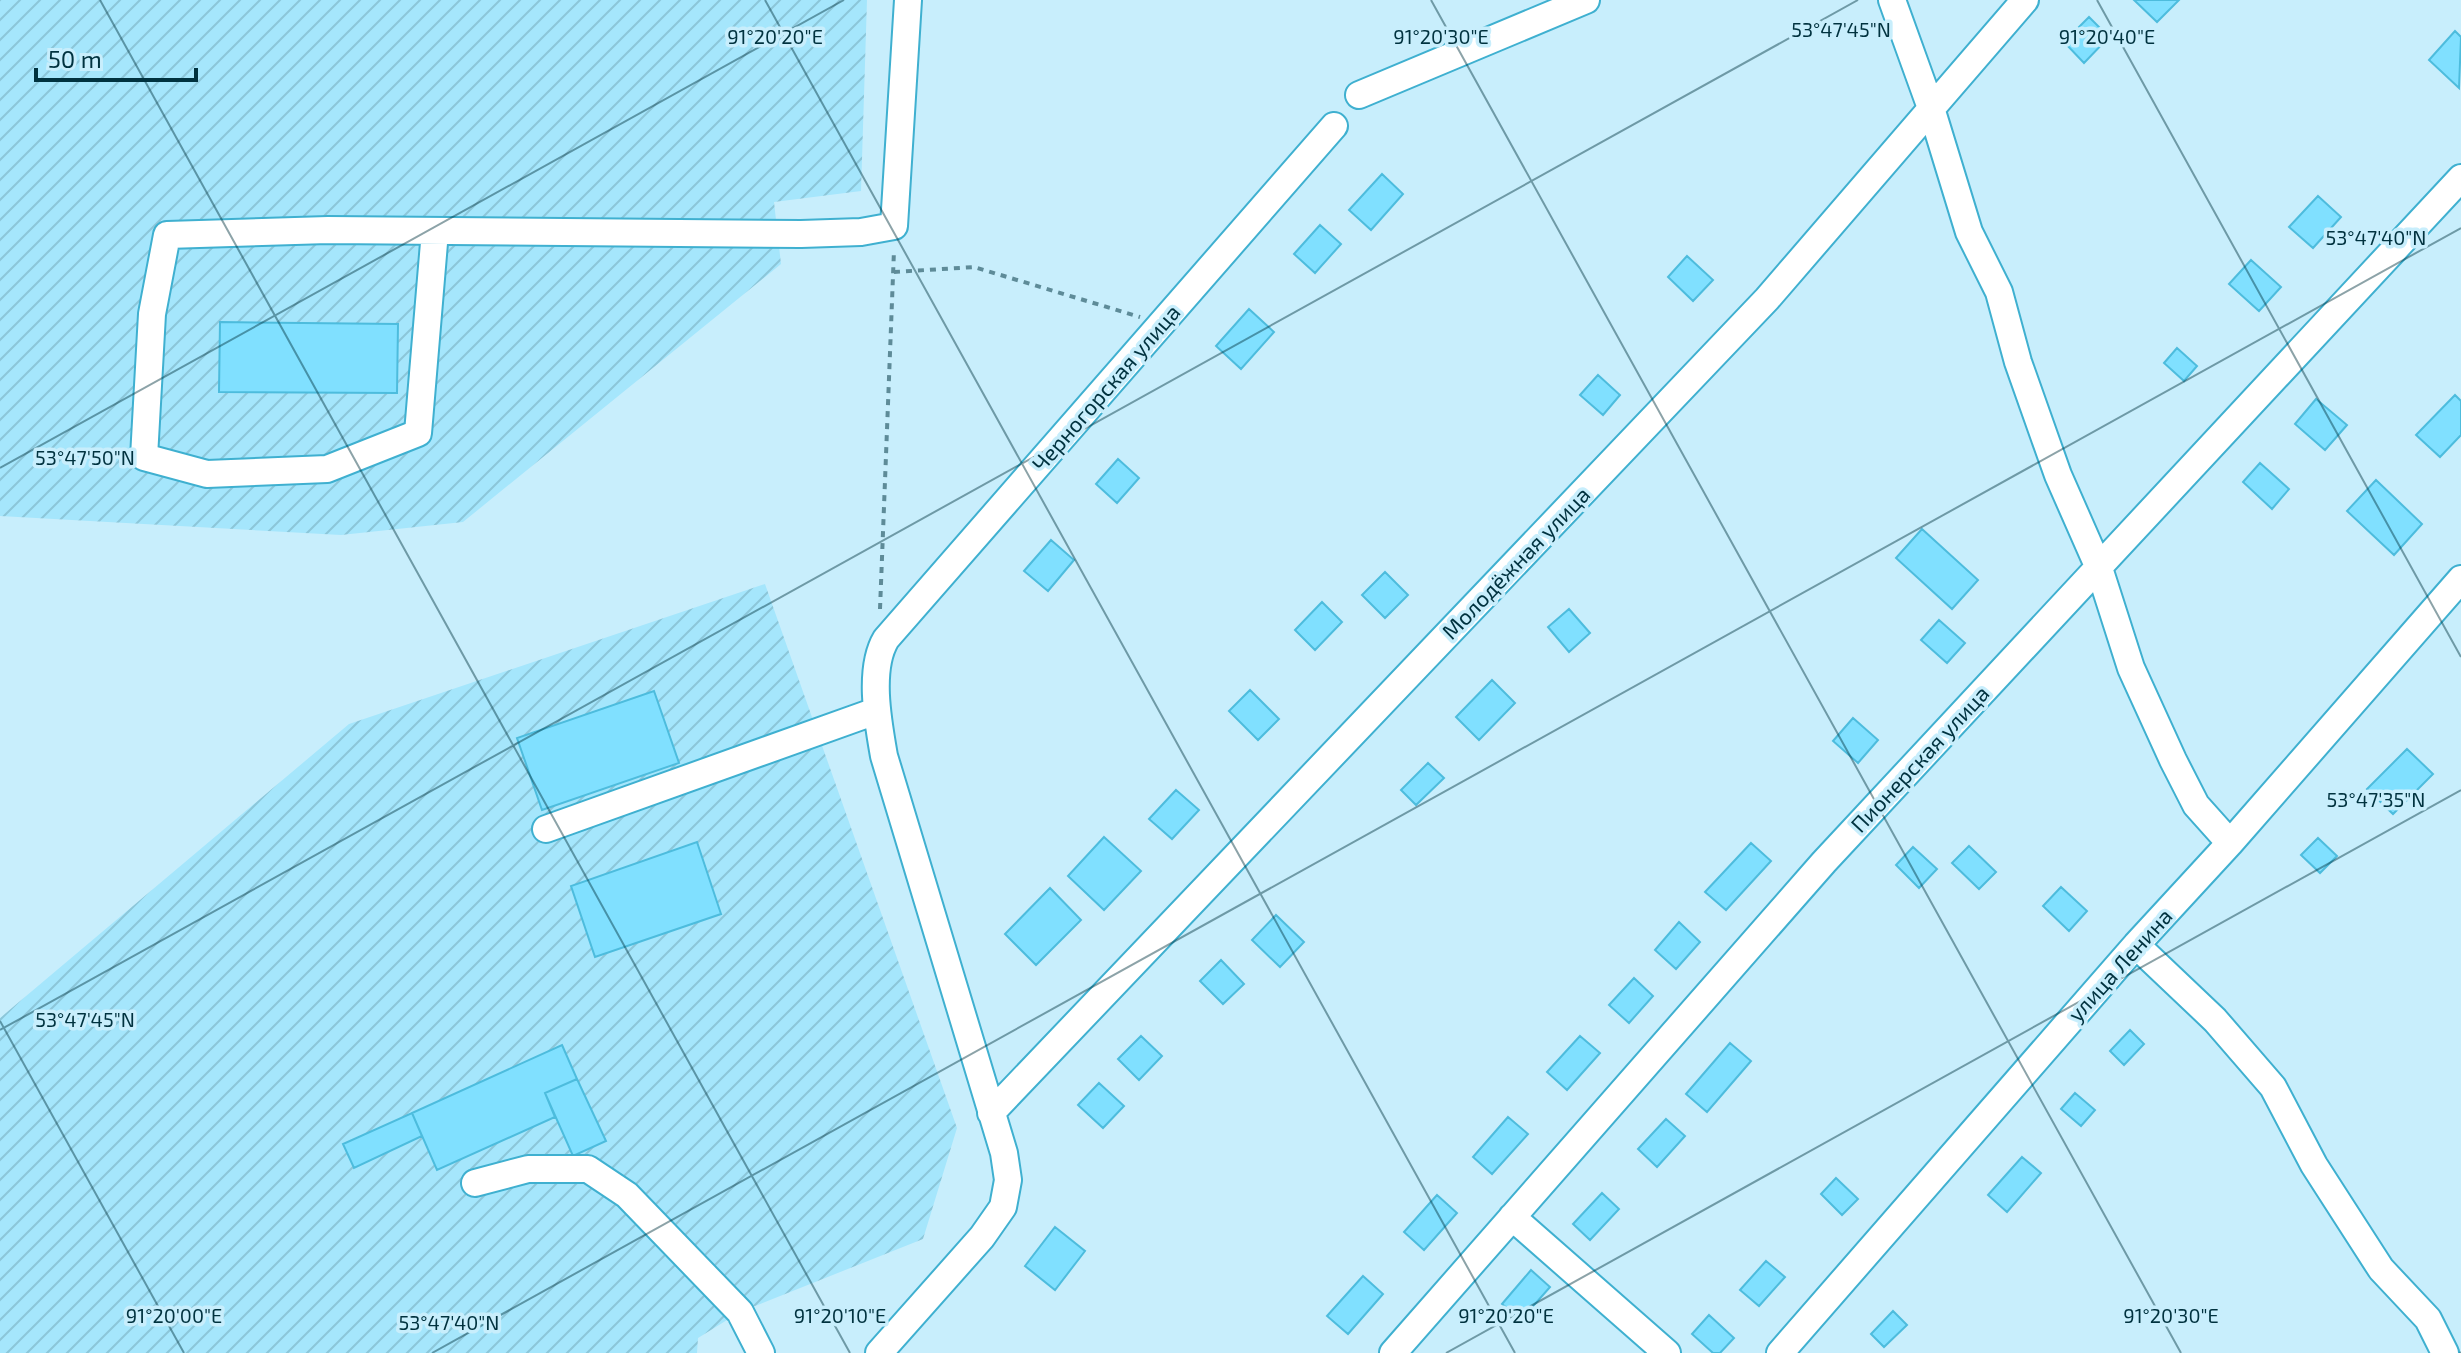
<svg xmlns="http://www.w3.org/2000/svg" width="2461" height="1353" viewBox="0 0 2461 1353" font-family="'Exo 2',sans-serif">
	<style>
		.industrial { fill: url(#industrial-furrows) }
		.building { fill: #80e0ff; stroke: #4dbcdd; stroke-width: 2 }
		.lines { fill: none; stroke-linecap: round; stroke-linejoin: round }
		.minor-casing { stroke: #3fb0d0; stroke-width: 30 }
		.path { stroke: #5e8b98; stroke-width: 4; stroke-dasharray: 6 6; stroke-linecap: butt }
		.minor { stroke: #fff; stroke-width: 26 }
		.ticks { fill: none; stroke: #00323f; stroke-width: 2; stroke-opacity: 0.45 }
		.labels { text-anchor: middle; stroke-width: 7; stroke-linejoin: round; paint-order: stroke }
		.street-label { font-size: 22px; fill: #00323f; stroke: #c8eefc }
		.ticks-label { font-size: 20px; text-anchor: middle; fill: #00323f; stroke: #c8eefc; stroke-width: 7; stroke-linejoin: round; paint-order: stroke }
	</style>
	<defs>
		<pattern id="industrial-furrows" width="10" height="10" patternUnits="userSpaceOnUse" patternTransform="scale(2)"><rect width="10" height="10" fill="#a5e6fc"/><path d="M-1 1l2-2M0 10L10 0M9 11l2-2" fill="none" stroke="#8cc6d9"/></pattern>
	</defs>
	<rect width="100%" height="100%" fill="#c8eefc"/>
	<path class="industrial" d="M 0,0 L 867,0 L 861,191 L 774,202 L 781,264 L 463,522 L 341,535 L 0,516 Z
		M 765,584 L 957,1128 L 923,1239 L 740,1312 L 698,1338 L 697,1353 L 0,1353 L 0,1018 L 349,724 Z"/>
	<path class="building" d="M 2134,0 L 2179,0 L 2157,22 Z
		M 2089,17 L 2109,37 L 2084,63 L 2064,42 Z
		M 2455,31 L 2461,37 L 2459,88 L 2429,60 Z
		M 1382,174 L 1403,194 L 1371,230 L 1349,210 Z
		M 2318,196 L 2341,217 L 2313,248 L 2289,227 Z
		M 1320,225 L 1341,244 L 1315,273 L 1294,254 Z
		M 1687,256 L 1713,280 L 1693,301 L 1668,277 Z
		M 2251,260 L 2281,287 L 2259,311 L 2229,284 Z
		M 1249,309 L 1274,332 L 1241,369 L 1216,346 Z
		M 220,322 L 398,324 L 397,393 L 219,392 Z
		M 2177,348 L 2197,366 L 2184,381 L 2164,363 Z
		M 1598,375 L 1620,395 L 1603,415 L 1580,395 Z
		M 2455,395 L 2461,401 L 2461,435 L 2440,457 L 2416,435 Z
		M 2316,399 L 2347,425 L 2325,450 L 2295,424 Z
		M 1118,459 L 1139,478 L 1117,503 L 1096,484 Z
		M 2260,463 L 2289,489 L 2272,509 L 2243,482 Z
		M 2376,480 L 2422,524 L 2394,555 L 2347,511 Z
		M 1922,529 L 1978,580 L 1952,609 L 1896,558 Z
		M 1051,540 L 1074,560 L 1048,591 L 1024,571 Z
		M 1385,572 L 1408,595 L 1385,618 L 1362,595 Z
		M 1322,602 L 1342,622 L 1315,650 L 1295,630 Z
		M 1569,609 L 1590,633 L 1569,652 L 1548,627 Z
		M 1939,620 L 1965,643 L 1947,663 L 1921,640 Z
		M 1492,680 L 1515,703 L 1479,740 L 1456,717 Z
		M 1250,690 L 1279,719 L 1258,740 L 1229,711 Z
		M 654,691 L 679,763 L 542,810 L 517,738 Z
		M 1853,718 L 1878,740 L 1858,763 L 1833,741 Z
		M 2407,749 L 2433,774 L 2393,814 L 2367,789 Z
		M 1428,763 L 1444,778 L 1416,805 L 1401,790 Z
		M 1176,790 L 1199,810 L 1172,839 L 1149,819 Z
		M 1104,837 L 1141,871 L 1104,910 L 1068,876 Z
		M 2318,838 L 2337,856 L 2320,873 L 2301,855 Z
		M 697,842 L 721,914 L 595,957 L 571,886 Z
		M 1751,843 L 1771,861 L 1726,910 L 1705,892 Z
		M 1969,846 L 1996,872 L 1979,889 L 1952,863 Z
		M 1913,847 L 1937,869 L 1919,888 L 1896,865 Z
		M 2061,887 L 2087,911 L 2069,931 L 2043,906 Z
		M 1050,888 L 1081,920 L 1036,965 L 1005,934 Z
		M 1276,915 L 1304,942 L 1280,967 L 1252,940 Z
		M 1679,922 L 1700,942 L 1676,969 L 1655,950 Z
		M 1221,960 L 1244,984 L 1223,1004 L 1200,981 Z
		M 1634,978 L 1653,996 L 1629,1023 L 1609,1005 Z
		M 2130,1030 L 2144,1044 L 2124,1065 L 2110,1051 Z
		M 1141,1036 L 1162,1056 L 1139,1080 L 1118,1059 Z
		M 1580,1036 L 1600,1053 L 1567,1090 L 1547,1072 Z
		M 1730,1043 L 1751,1061 L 1707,1112 L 1686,1094 Z
		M 562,1045 L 577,1079 L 545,1093 L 555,1117 L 437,1170 L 412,1113 Z
		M 577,1079 L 606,1141 L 573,1156 L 545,1093 Z
		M 1099,1083 L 1124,1106 L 1103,1128 L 1078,1105 Z
		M 2075,1093 L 2095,1110 L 2081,1126 L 2061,1109 Z
		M 412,1113 L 422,1136 L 354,1168 L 343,1144 Z
		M 1508,1117 L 1528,1134 L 1492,1174 L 1473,1157 Z
		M 1666,1119 L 1685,1136 L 1657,1167 L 1638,1149 Z
		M 2022,1157 L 2041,1173 L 2007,1212 L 1988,1195 Z
		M 1836,1178 L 1858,1199 L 1842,1215 L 1821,1194 Z
		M 1602,1193 L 1619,1209 L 1590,1240 L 1573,1224 Z
		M 1437,1195 L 1457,1213 L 1424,1250 L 1404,1232 Z
		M 1055,1227 L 1085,1251 L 1055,1290 L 1025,1266 Z
		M 1766,1261 L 1785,1277 L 1759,1306 L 1740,1290 Z
		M 1531,1270 L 1550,1287 L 1521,1320 L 1502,1304 Z
		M 1363,1276 L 1383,1294 L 1348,1334 L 1327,1316 Z
		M 1893,1311 L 1907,1325 L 1884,1347 L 1871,1334 Z
		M 1709,1315 L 1734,1338 L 1720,1353 L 1713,1353 L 1692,1334 Z"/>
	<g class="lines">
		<defs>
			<path id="minor" d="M 1892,0 L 1931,108 L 1969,232 L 1999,292 L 2018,362 L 2058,475 L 2099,568 L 2131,668 L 2173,760 L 2196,805 L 2230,843
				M 1359,95 L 1586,0
				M 435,231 L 418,433 L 327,469 L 207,474 L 144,457 L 152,314 L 167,235 L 328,230 L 801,234 L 861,232 L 894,226 L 908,0
				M 546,829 L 876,711
				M 2136,945 L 2215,1020 L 2273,1087 L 2314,1165 L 2381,1269 L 2428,1319 L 2445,1353
				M 991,1113 L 1767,299 L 2025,0
				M 475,1183 L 528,1169 L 588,1169 L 627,1195 L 740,1312 L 761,1353
				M 1512,1217 L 1667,1353
				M 879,1353 L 982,1237 L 1003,1207 L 1008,1180 L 1004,1153 L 884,756 C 878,722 868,669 886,639 L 1334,126
				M 1393,1353 L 1824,862 L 2461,178
				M 1780,1353 L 2136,945 L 2230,843 L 2461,579"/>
		</defs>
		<use href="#minor" class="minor-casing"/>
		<path class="path" d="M 894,272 L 974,267 L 1140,317
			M 880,609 L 894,250"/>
		<use href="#minor" class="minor"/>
	</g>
	<path class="ticks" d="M 100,0 L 850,1353M 765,0 L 1515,1353M 1431,0 L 2181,1353M 2097,0 L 2461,657M 0,468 L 844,0M 0,1021 L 184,1353M 0,1030 L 1858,0M 432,1353 L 2461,228M 1446,1353 L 2461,790M 2460,1353 L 2461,1352"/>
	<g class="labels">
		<g class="street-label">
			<text transform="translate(1106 388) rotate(-49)" y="8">Черногорская улица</text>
			<text transform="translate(1516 563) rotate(-46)" y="8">Молодёжная улица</text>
			<text transform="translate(1920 759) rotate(-47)" y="8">Пионерская улица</text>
			<text transform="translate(2120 965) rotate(-48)" y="8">улица Ленина</text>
		</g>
	</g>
	<g class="ticks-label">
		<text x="1841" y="37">53°47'45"N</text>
		<text x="775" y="44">91°20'20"E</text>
		<text x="1441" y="44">91°20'30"E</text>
		<text x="2107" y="44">91°20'40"E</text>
		<text x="2376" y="245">53°47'40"N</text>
		<text x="85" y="465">53°47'50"N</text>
		<text x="2376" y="807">53°47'35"N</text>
		<text x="85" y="1027">53°47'45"N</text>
		<text x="174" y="1323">91°20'00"E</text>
		<text x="840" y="1323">91°20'10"E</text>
		<text x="1506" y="1323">91°20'20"E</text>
		<text x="2171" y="1323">91°20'30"E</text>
		<text x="449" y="1330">53°47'40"N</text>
	</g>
	<path d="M36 68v12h160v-12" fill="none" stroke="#00323f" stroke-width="4"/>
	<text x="48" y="68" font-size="24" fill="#00323f" stroke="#c8eefc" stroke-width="6" paint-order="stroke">50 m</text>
</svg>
